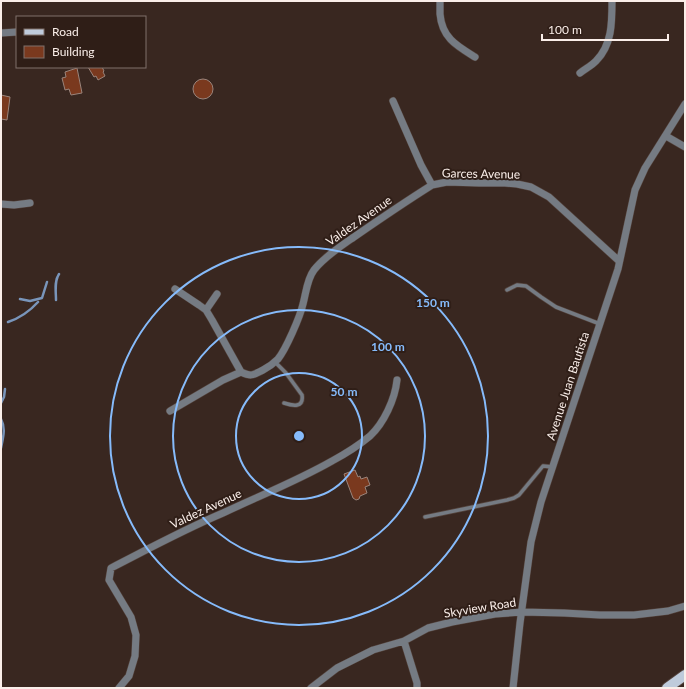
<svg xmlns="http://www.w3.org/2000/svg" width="686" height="689" viewBox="0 0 686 689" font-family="Lato,sans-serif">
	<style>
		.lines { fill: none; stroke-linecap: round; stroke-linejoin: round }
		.stream { stroke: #7995ba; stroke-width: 2.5 }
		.building { fill: #7a391e; stroke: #9a847b }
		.service-casing { stroke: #54433c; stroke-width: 5 }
		.minor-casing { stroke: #54433c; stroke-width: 8 }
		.primary-casing { stroke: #54433c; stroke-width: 12 }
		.service { stroke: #757b83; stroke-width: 3.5 }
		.minor { stroke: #757b83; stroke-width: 7 }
		.primary { stroke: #bfcbdb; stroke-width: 10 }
		.ring { fill: none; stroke: #86bbfb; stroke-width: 2 }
		.labels { text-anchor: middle; stroke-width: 4; stroke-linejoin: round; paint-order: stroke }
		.street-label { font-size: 12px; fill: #faeee9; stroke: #2f1e17 }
		.centre { fill: #86bbfb; stroke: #2f1e17; stroke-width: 2 }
		.ring-label { font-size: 12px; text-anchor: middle; font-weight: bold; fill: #86bbfb; stroke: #2f1e17; stroke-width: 4; stroke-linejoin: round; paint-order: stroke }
	</style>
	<rect width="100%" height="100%" fill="#392720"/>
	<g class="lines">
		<path class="stream" d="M 20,299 L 30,301 L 42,298 L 47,282
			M 56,300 C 56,292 54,281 59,274
			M 8,322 C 20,318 29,312 38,302
			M 1,403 L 4,397 L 5,389
			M 1,419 C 6,428 3,438 1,448"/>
	</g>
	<path class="building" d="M 88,67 L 102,67 L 104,71 L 103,72 L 105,76 L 98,80 L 96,76 L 94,77 Z
		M 77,68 L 82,93 L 71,95 L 69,89 L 65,90 L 62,78 L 66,77 L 65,72 Z
		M193 89a10 10 0 1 1 20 0a10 10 0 1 1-20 0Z
		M 1,95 L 10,97 L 7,120 L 1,119 Z
		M 355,470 L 358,477 L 360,476 L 361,479 L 367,477 L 370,485 L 365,487 L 367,493 L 360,496 L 359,499 L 356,500 L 353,498 L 344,474 Z"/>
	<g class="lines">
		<defs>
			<path id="service" d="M 507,290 L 517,285 L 526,286 L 541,297 L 556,307 L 600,324
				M 275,362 L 286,373 L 302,395 C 304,408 293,406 284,403
				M 425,517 L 507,500 L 514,498 L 519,495 L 543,466 L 553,467"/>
			<path id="minor" d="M 440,1 C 440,5 440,10 440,14 C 442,38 457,46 475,57
				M 1,33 L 17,32
				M 580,73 C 585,69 591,66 596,61 C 612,45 612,23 612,1
				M 393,101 L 421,165 L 432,185 L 447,182 L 479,183 L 505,183 L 517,184 L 531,187 L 549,197 L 619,261
				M 666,136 L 685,147
				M 1,204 L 14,205 L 30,203
				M 175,289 L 199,305 L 206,310
				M 217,294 L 206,310 L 212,320 L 241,372 C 252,377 253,375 263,370 C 269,367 274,363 278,359 C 286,349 300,317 303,304 C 306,293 307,279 314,270 C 324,257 341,246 354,237 C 380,219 405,202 432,185
				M 170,411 L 223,380 L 241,372
				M 404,641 L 417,683 L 417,688
				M 119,688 L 129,676 L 135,656 L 136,635 L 131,617 L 109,580 L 111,568 C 148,549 185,529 223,513 C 259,496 297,481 332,461 C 345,454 358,446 370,436 C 384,423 395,399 397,380
				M 311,688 L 337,668 L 373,650 L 404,641 L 428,628 L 452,622 L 495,614 L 522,612 L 564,613 L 600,615 L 634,615 L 668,611 L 685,606
				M 513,688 L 520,623 L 531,542 L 541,502 L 618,269 L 635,190 L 645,168 L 685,104"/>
			<path id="primary" d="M 667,688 L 685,675"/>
		</defs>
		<use href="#service" class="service-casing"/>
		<use href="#minor" class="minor-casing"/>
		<use href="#primary" class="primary-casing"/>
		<use href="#service" class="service"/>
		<use href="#minor" class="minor"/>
		<use href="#primary" class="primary"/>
	</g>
	<g class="ring">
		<circle cx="299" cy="436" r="63"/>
		<circle cx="299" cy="436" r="126"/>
		<circle cx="299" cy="436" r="189"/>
	</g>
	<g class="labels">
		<g class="street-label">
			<text transform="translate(481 174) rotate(1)" y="4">Garces Avenue</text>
			<text transform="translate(359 221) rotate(-35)" y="4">Valdez Avenue</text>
			<text transform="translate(568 386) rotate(-72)" y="4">Avenue Juan Bautista</text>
			<text transform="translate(206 509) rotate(-25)" y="4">Valdez Avenue</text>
			<text transform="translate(480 608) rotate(-9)" y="4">Skyview Road</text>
		</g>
	</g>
	<circle cx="299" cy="436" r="6" class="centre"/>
	<g class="ring-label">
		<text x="433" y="307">150 m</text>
		<text x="388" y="351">100 m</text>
		<text x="344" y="396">50 m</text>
	</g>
	<rect width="686" height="689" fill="none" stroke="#faeee9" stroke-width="4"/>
	<rect x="16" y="16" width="130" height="52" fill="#2f1e17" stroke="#80716b"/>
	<rect x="24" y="29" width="20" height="6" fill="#bfcbdb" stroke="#80716b"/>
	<text x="52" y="36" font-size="12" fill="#faeee9">Road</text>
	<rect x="24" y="46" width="20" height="12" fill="#7a391e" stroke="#80716b"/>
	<text x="52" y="56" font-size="12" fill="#faeee9">Building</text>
	<path d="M542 34v6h126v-6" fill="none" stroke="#faeee9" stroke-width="2"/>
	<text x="548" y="34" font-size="12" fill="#faeee9" stroke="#2f1e17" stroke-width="3" paint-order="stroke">100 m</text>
</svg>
